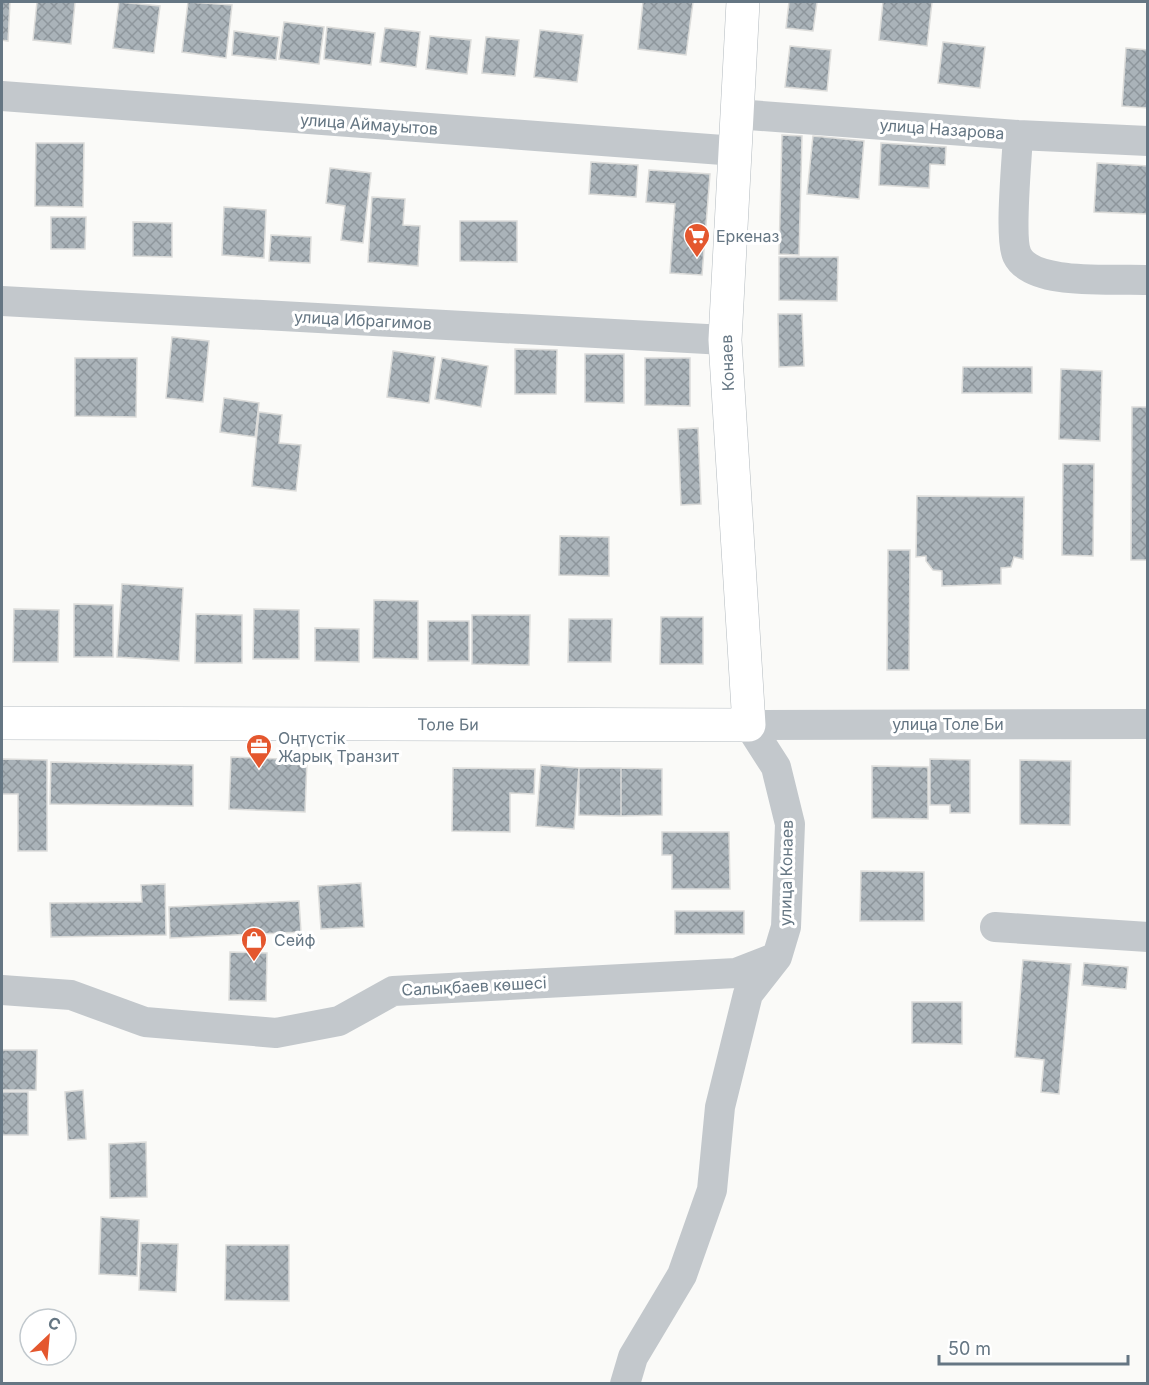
<svg xmlns="http://www.w3.org/2000/svg" width="1149" height="1385" viewBox="0 0 1149 1385" font-family="Inter,sans-serif">
	<style>
		.building { fill: url(#building-cross-hatch); stroke: #dcdcda; stroke-width: 1.5 }
		.lines { fill: none; stroke-linecap: round; stroke-linejoin: round }
		.secondary-casing { stroke: #b3babf; stroke-width: 34 }
		.street { stroke: #c3c8cc; stroke-width: 30 }
		.secondary { stroke: #fff; stroke-width: 33 }
		.labels { text-anchor: middle; stroke-width: 6; stroke-linejoin: round; paint-order: stroke }
		.street-label { font-size: 16px; fill: #657683; stroke: #fff }
		.poi-label { font-size: 16px; fill: #657683; stroke: #fff; text-anchor: start }
	</style>
	<defs>
		<pattern id="building-cross-hatch" width="8" height="8" patternUnits="userSpaceOnUse" patternTransform="scale(1.5)"><rect width="8" height="8" fill="#aab3b9"/><path d="M0 0l8 8M0 8l8-8" fill="none" stroke="#8e969c"/></pattern>
	</defs>
	<rect width="100%" height="100%" fill="#fafaf8"/>
	<path class="building" d="M 2,2 L 10,2 L 8,41 L 2,40 Z
		M 37,2 L 75,2 L 71,44 L 33,40 Z
		M 119,2 L 160,6 L 154,53 L 113,48 Z
		M 188,2 L 232,5 L 226,58 L 182,52 Z
		M 643,2 L 693,2 L 686,55 L 638,49 Z
		M 789,2 L 817,2 L 813,31 L 786,28 Z
		M 883,2 L 932,2 L 927,46 L 879,40 Z
		M 284,22 L 324,27 L 319,64 L 279,59 Z
		M 327,27 L 375,33 L 371,65 L 324,59 Z
		M 385,28 L 420,32 L 416,67 L 380,62 Z
		M 540,30 L 583,35 L 577,82 L 534,77 Z
		M 234,31 L 279,37 L 276,60 L 232,55 Z
		M 430,36 L 471,40 L 467,74 L 426,69 Z
		M 486,37 L 519,40 L 515,76 L 482,73 Z
		M 943,42 L 985,47 L 980,88 L 938,83 Z
		M 790,46 L 831,50 L 827,91 L 785,87 Z
		M 1126,48 L 1148,50 L 1148,108 L 1122,106 Z
		M 782,135 L 802,136 L 799,255 L 779,254 Z
		M 813,136 L 864,141 L 859,199 L 807,194 Z
		M 36,143 L 84,143 L 83,207 L 35,206 Z
		M 881,143 L 946,147 L 945,165 L 930,164 L 929,188 L 879,185 Z
		M 591,162 L 638,165 L 636,197 L 589,194 Z
		M 1097,163 L 1148,166 L 1148,214 L 1094,212 Z
		M 330,168 L 371,173 L 363,243 L 341,240 L 345,206 L 326,203 Z
		M 649,170 L 710,174 L 702,275 L 670,273 L 675,204 L 646,202 Z
		M 372,197 L 405,199 L 403,225 L 420,226 L 418,266 L 368,262 Z
		M 224,207 L 266,210 L 264,258 L 222,255 Z
		M 51,217 L 86,217 L 85,249 L 51,249 Z
		M 460,221 L 517,221 L 517,262 L 460,261 Z
		M 133,222 L 172,223 L 172,257 L 133,256 Z
		M 271,235 L 311,237 L 310,263 L 269,261 Z
		M 779,257 L 838,257 L 837,301 L 779,300 Z
		M 778,314 L 802,314 L 804,366 L 779,367 Z
		M 172,337 L 209,341 L 203,402 L 166,398 Z
		M 515,349 L 557,350 L 556,394 L 515,394 Z
		M 393,351 L 435,357 L 429,403 L 387,397 Z
		M 585,354 L 624,354 L 624,403 L 585,402 Z
		M 75,358 L 137,358 L 136,417 L 75,416 Z
		M 442,358 L 488,366 L 481,407 L 435,399 Z
		M 645,358 L 690,358 L 690,406 L 645,405 Z
		M 963,367 L 1032,367 L 1032,393 L 962,393 Z
		M 1061,369 L 1102,371 L 1100,441 L 1059,439 Z
		M 224,398 L 259,403 L 255,437 L 220,432 Z
		M 1132,407 L 1148,407 L 1148,560 L 1131,560 Z
		M 259,412 L 282,415 L 279,443 L 301,445 L 296,491 L 252,486 Z
		M 698,428 L 701,504 L 681,505 L 678,429 Z
		M 1063,464 L 1094,464 L 1093,556 L 1062,555 Z
		M 917,496 L 1024,497 L 1023,559 L 1014,557 L 1011,567 L 1001,568 L 1001,584 L 942,586 L 942,571 L 933,570 L 926,561 L 926,556 L 916,557 Z
		M 560,536 L 609,537 L 609,576 L 559,575 Z
		M 888,550 L 910,550 L 909,670 L 887,670 Z
		M 122,584 L 183,588 L 179,661 L 117,657 Z
		M 374,600 L 418,601 L 418,659 L 373,658 Z
		M 74,604 L 113,605 L 113,657 L 74,657 Z
		M 14,609 L 59,610 L 58,662 L 13,662 Z
		M 254,609 L 299,610 L 299,659 L 253,659 Z
		M 196,614 L 242,615 L 242,663 L 195,663 Z
		M 472,615 L 530,615 L 529,665 L 472,664 Z
		M 661,617 L 703,617 L 703,664 L 660,664 Z
		M 569,619 L 612,619 L 611,662 L 568,662 Z
		M 428,621 L 469,621 L 469,661 L 428,661 Z
		M 315,628 L 359,629 L 359,662 L 315,661 Z
		M 231,757 L 307,760 L 305,812 L 229,809 Z
		M 2,759 L 47,760 L 47,851 L 18,851 L 18,794 L 2,794 Z
		M 930,759 L 970,760 L 970,813 L 950,813 L 950,805 L 930,805 Z
		M 1020,760 L 1071,761 L 1070,825 L 1020,824 Z
		M 51,762 L 193,765 L 193,806 L 50,804 Z
		M 541,765 L 579,768 L 574,829 L 536,826 Z
		M 872,766 L 928,767 L 928,819 L 872,818 Z
		M 453,768 L 535,769 L 534,794 L 510,793 L 510,832 L 452,831 Z
		M 579,768 L 621,768 L 621,816 L 579,815 Z
		M 621,768 L 662,769 L 662,815 L 621,816 Z
		M 662,832 L 729,832 L 730,889 L 672,889 L 672,855 L 662,855 Z
		M 861,871 L 924,872 L 924,921 L 860,921 Z
		M 361,883 L 364,927 L 321,929 L 318,886 Z
		M 165,884 L 166,935 L 51,937 L 50,903 L 142,902 L 141,885 Z
		M 299,901 L 301,932 L 170,938 L 169,907 Z
		M 675,911 L 744,911 L 744,934 L 675,934 Z
		M 230,952 L 267,953 L 266,1001 L 229,1000 Z
		M 1023,960 L 1071,964 L 1059,1094 L 1041,1092 L 1044,1060 L 1015,1057 Z
		M 1084,963 L 1128,967 L 1126,989 L 1082,985 Z
		M 912,1002 L 962,1002 L 962,1044 L 912,1043 Z
		M 2,1050 L 37,1050 L 36,1090 L 2,1090 Z
		M 83,1090 L 86,1139 L 68,1140 L 65,1092 Z
		M 2,1092 L 28,1092 L 28,1135 L 2,1135 Z
		M 146,1142 L 147,1197 L 110,1198 L 109,1144 Z
		M 101,1217 L 139,1220 L 137,1276 L 99,1274 Z
		M 141,1243 L 178,1244 L 176,1292 L 139,1290 Z
		M 226,1245 L 289,1245 L 289,1301 L 225,1300 Z"/>
	<g class="lines">
		<defs>
			<g id="secondary">
				<path id="s1" d="M 2,723 L 749,725 L 725,340 L 743,2"/>
			</g>
		</defs>
		<use href="#secondary" class="secondary-casing"/>
		<path class="street" d="M 2,96 L 736,151
			M 736,114 L 1018,135 L 1148,141
			M 1018,135 C 1017,159 1009,238 1017,255 C 1032,287 1116,278 1148,280
			M 2,301 L 725,340
			M 749,725 L 1148,724
			M 995,927 L 1148,937
			M 2,990 L 71,995 L 145,1022 L 276,1033 L 339,1021 L 393,991 L 736,973 L 777,957
			M 625,1384 L 633,1357 L 682,1275 L 712,1190 L 720,1107 L 748,994 L 777,957 L 786,927 L 790,824 L 776,767 L 749,725"/>
		<use href="#secondary" class="secondary"/>
	</g>
	<defs>
		<symbol id="supermarket-pin" viewBox="-11 -11 22 30"><path d="M0 17L-7.5 6A9.5 9.5 0 1 1 7.5 6Z" fill="#e4572e" stroke="#fff"/><path d="M-6-5.5h2.5l.6 2H6L4.5 2H-2.5L-4.4-4H-6ZM-1.5 3.2a1.3 1.3 0 1 0 .1 0ZM3 3.2a1.3 1.3 0 1 0 .1 0Z" fill="#fff"/></symbol>
		<symbol id="office-pin" viewBox="-11 -11 22 30"><path d="M0 17L-7.5 6A9.5 9.5 0 1 1 7.5 6Z" fill="#e4572e" stroke="#fff"/><path d="M-6-3h4V-5.5h4V-3h4V5H-6ZM-1-4.5V-3h2v-1.5ZM-6 0V1H6V0Z" fill="#fff"/></symbol>
		<symbol id="shop-pin" viewBox="-11 -11 22 30"><path d="M0 17L-7.5 6A9.5 9.5 0 1 1 7.5 6Z" fill="#e4572e" stroke="#fff"/><path d="M-5-2.5h2.3a2.7 3.5 0 0 1 5.4 0H5L5.5 6h-11ZM-1.5-2.5h3a1.5 2.3 0 0 0-3 0Z" fill="#fff"/></symbol>
	</defs>
	<g fill-rule="evenodd">
		<use href="#supermarket-pin" x="682" y="221" width="30" height="40"/>
		<use href="#office-pin" x="244" y="732" width="30" height="40"/>
		<use href="#shop-pin" x="239" y="925" width="30" height="40"/>
	</g>
	<g class="labels">
		<g class="street-label">
			<text transform="translate(369 124) rotate(4)" y="6">улица Аймауытов</text>
			<text transform="translate(942 129) rotate(4)" y="6">улица Назарова</text>
			<text transform="translate(363 320) rotate(3)" y="6">улица Ибрагимов</text>
			<text transform="translate(727 363) rotate(-92)" y="6">Конаев</text>
			<text dy="6" stroke="none"><textPath href="#s1" startOffset="446">Толе Би</textPath></text>
			<text x="948" y="730">улица Толе Би</text>
			<text transform="translate(786 873) rotate(-89)" y="6">улица Конаев</text>
			<text transform="translate(474 986) rotate(-3)" y="6">Салықбаев көшесі</text>
		</g>
		<g class="poi-label">
			<text x="716" y="242">Еркеназ</text>
			<text x="278" y="744">Оңтүстік<tspan x="278" dy="18">Жарық Транзит</tspan></text>
			<text x="274" y="946">Сейф</text>
		</g>
	</g>
	<rect width="1149" height="1385" fill="none" stroke="#657683" stroke-width="6"/>
	<g transform="translate(48 1337) rotate(26)"><circle r="28" fill="#ffffff" stroke="#c1c8cd" stroke-width="1.5"/>
	<path d="M0-4.5L10 22L0 15L-10 22Z" fill="#e4572e"/>
	<text y="-9" font-size="16" font-weight="bold" text-anchor="middle" fill="#657683">С</text>
	</g>
	<path d="M939 1355v9h189v-9" fill="none" stroke="#657683" stroke-width="3"/>
	<text x="948" y="1355" font-size="18" fill="#657683" stroke="#ffffff" stroke-width="4.5" paint-order="stroke">50 m</text>
</svg>
